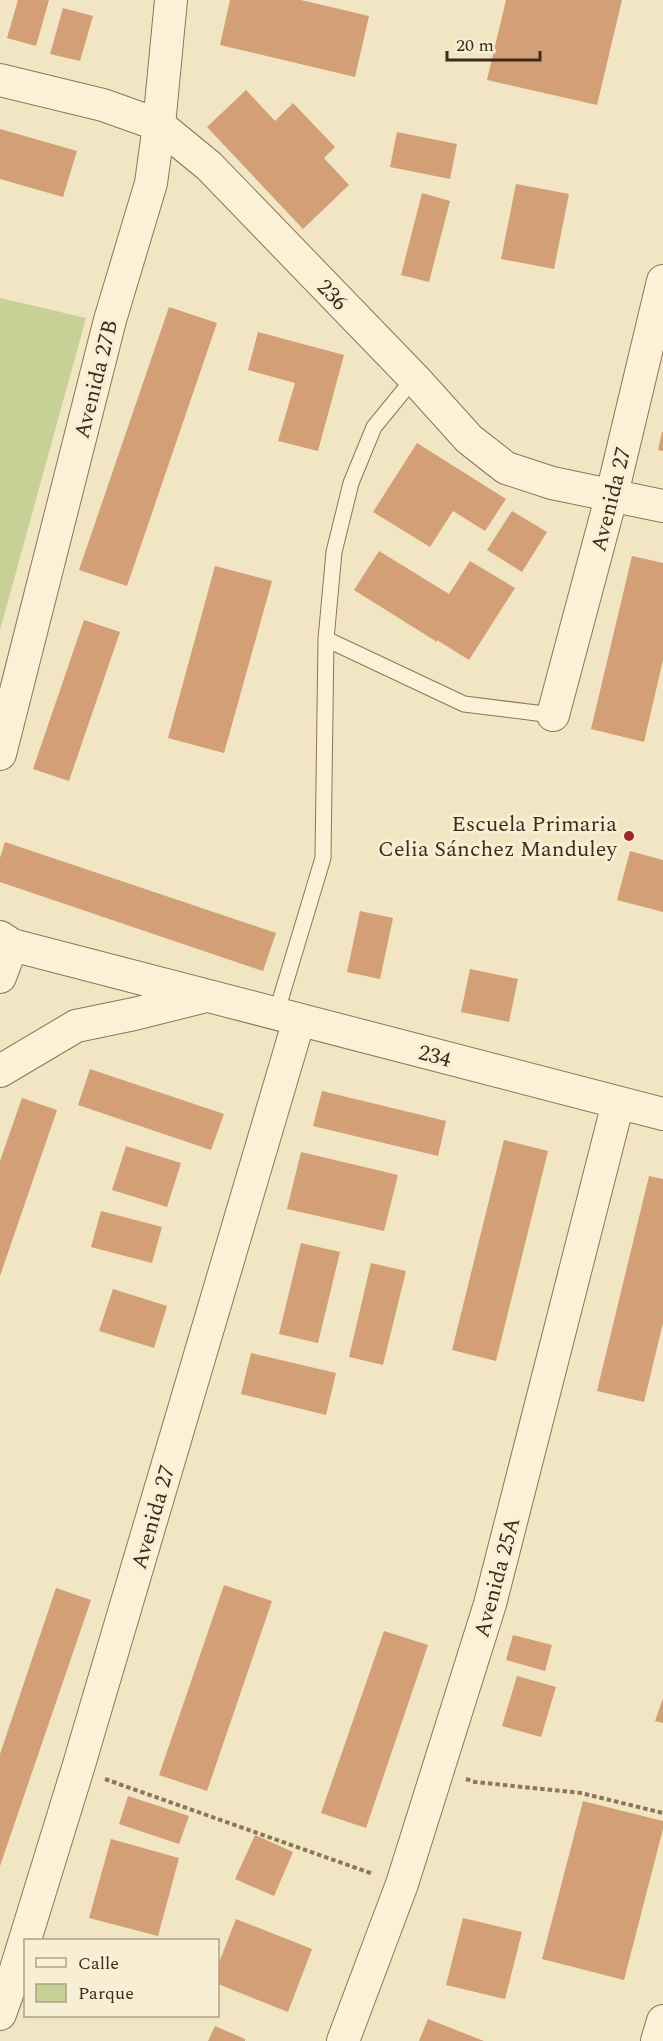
<svg xmlns="http://www.w3.org/2000/svg" width="663" height="2041" viewBox="0 0 663 2041" font-family="Spectral,serif">
	<style>
		.green { fill: #c7d095 }
		.building { fill: #d29f76 }
		.lines { fill: none; stroke-linecap: round; stroke-linejoin: round }
		.service-casing { stroke: #8d7658; stroke-width: 17 }
		.minor-casing { stroke: #8d7658; stroke-width: 34 }
		.path { stroke: #8d7658; stroke-width: 4; stroke-dasharray: 4.5 3; stroke-linecap: butt }
		.service { stroke: #fbf1d7; stroke-width: 15 }
		.minor { stroke: #fbf1d7; stroke-width: 32 }
		.poi-dot { fill: #a02724; stroke: #f8eed3; stroke-width: 2 }
		.labels { text-anchor: middle; stroke-width: 6; stroke-linejoin: round; paint-order: stroke }
		.street-label { font-size: 22px; fill: #3b2d1d; stroke: #f8eed3 }
		.poi-label { font-size: 22px; fill: #3b2d1d; stroke: #f8eed3; text-anchor: end }
	</style>
	<rect width="100%" height="100%" fill="#f1e5c3"/>
	<path class="green" d="M 0,298 L 86,318 L 0,630 Z"/>
	<path class="building" d="M 18,0 L 49,0 L 36,46 L 7,38 Z
		M 230,0 L 301,0 L 369,16 L 355,77 L 220,45 Z
		M 506,0 L 622,0 L 597,105 L 487,80 Z
		M 63,8 L 93,16 L 80,61 L 50,54 Z
		M 246,90 L 275,121 L 293,103 L 335,147 L 324,158 L 349,185 L 303,229 L 207,127 Z
		M 0,129 L 77,151 L 63,197 L 0,179 Z
		M 397,132 L 457,144 L 450,179 L 390,167 Z
		M 516,184 L 569,194 L 554,269 L 501,259 Z
		M 422,193 L 450,201 L 429,282 L 401,275 Z
		M 169,307 L 217,323 L 127,586 L 79,570 Z
		M 258,332 L 344,355 L 318,451 L 278,441 L 295,383 L 248,370 Z
		M 662,432 L 663,432 L 663,451 L 658,450 Z
		M 417,443 L 506,499 L 485,531 L 453,511 L 430,547 L 373,512 Z
		M 512,511 L 547,532 L 522,572 L 487,550 Z
		M 379,551 L 449,594 L 470,561 L 515,588 L 469,660 L 437,640 L 437,642 L 354,590 Z
		M 632,556 L 663,563 L 663,660 L 644,742 L 591,729 Z
		M 215,566 L 272,581 L 224,753 L 168,738 Z
		M 84,620 L 120,632 L 69,781 L 33,769 Z
		M 5,842 L 276,933 L 263,971 L 0,882 L 0,858 Z
		M 630,851 L 663,860 L 663,912 L 617,900 Z
		M 360,911 L 393,918 L 380,979 L 347,972 Z
		M 470,969 L 518,979 L 509,1022 L 461,1012 Z
		M 90,1069 L 224,1114 L 211,1150 L 78,1105 Z
		M 322,1091 L 446,1121 L 438,1156 L 313,1126 Z
		M 22,1098 L 57,1110 L 0,1276 L 0,1161 Z
		M 504,1140 L 548,1151 L 496,1361 L 452,1350 Z
		M 126,1146 L 181,1163 L 167,1207 L 112,1190 Z
		M 301,1152 L 398,1175 L 384,1231 L 287,1209 Z
		M 649,1176 L 663,1179 L 663,1323 L 644,1402 L 597,1391 Z
		M 101,1211 L 162,1227 L 152,1263 L 91,1247 Z
		M 301,1243 L 340,1252 L 318,1343 L 279,1334 Z
		M 371,1263 L 406,1271 L 383,1365 L 349,1357 Z
		M 113,1289 L 167,1306 L 154,1348 L 99,1331 Z
		M 251,1353 L 336,1373 L 326,1415 L 241,1394 Z
		M 224,1585 L 272,1601 L 207,1791 L 159,1775 Z
		M 56,1588 L 91,1600 L 0,1866 L 0,1754 Z
		M 384,1631 L 428,1645 L 366,1828 L 321,1813 Z
		M 513,1635 L 552,1645 L 545,1671 L 506,1660 Z
		M 517,1676 L 556,1687 L 541,1737 L 502,1726 Z
		M 663,1698 L 663,1723 L 655,1721 Z
		M 128,1796 L 189,1816 L 179,1844 L 119,1824 Z
		M 583,1801 L 663,1821 L 663,1829 L 624,1980 L 542,1959 Z
		M 255,1835 L 293,1852 L 274,1896 L 235,1879 Z
		M 111,1839 L 179,1858 L 158,1936 L 89,1918 Z
		M 463,1918 L 522,1932 L 505,1999 L 446,1985 Z
		M 236,1919 L 312,1949 L 288,2012 L 218,1984 L 218,1965 Z
		M 428,2019 L 484,2041 L 419,2041 Z
		M 215,2026 L 245,2039 L 245,2041 L 208,2041 Z"/>
	<g class="lines">
		<defs>
			<path id="service" d="M 326,639 L 464,704 L 553,715
				M 276,1014 L 323,858 L 326,639 L 334,552 L 351,483 L 374,427 L 414,378"/>
			<path id="minor" d="M 0,80 L 103,105 L 159,125 L 209,166 L 414,378 L 469,439 L 506,468 L 552,483 L 663,506
				M 553,715 L 612,494 L 663,281
				M 0,754 L 110,320 L 151,183 L 159,125 L 171,0
				M 0,937 L 12,945 L 663,1114
				M 0,977 L 12,945
				M 0,1071 L 76,1026 L 134,1014 L 202,997
				M 0,2014 L 16,1969 L 78,1768 L 299,1020
				M 343,2041 L 402,1884 L 490,1604 L 618,1103
				M 657,2041 L 663,2021"/>
		</defs>
		<use href="#service" class="service-casing"/>
		<use href="#minor" class="minor-casing"/>
		<path class="path" d="M 105,1779 L 373,1874
			M 466,1779 L 475,1782 L 581,1793 L 663,1813"/>
		<use href="#service" class="service"/>
		<use href="#minor" class="minor"/>
	</g>
	<circle class="poi-dot" cx="629" cy="836" r="6"/>
	<g class="labels">
		<g class="street-label">
			<text transform="translate(333 294) rotate(46)" y="8">236</text>
			<text transform="translate(95 379) rotate(-76)" y="8">Avenida 27B</text>
			<text transform="translate(610 499) rotate(-76)" y="8">Avenida 27</text>
			<text transform="translate(435 1055) rotate(15)" y="8">234</text>
			<text transform="translate(152 1517) rotate(-74)" y="8">Avenida 27</text>
			<text transform="translate(496 1577) rotate(-75)" y="8">Avenida 25A</text>
		</g>
		<g class="poi-label">
			<text x="617" y="831">Escuela Primaria<tspan x="617" dy="25">Celia Sánchez Manduley</tspan></text>
		</g>
	</g>
	<rect x="24" y="1939" width="195" height="78" fill="#f8eed3" stroke="#aca18a" stroke-width="1.5"/>
	<rect x="36" y="1958" width="30" height="9" fill="#fbf1d7" stroke="#aca18a" stroke-width="1.5"/>
	<text x="78" y="1969" font-size="18" fill="#3b2d1d">Calle</text>
	<rect x="36" y="1984" width="30" height="18" fill="#c7d095" stroke="#aca18a" stroke-width="1.5"/>
	<text x="78" y="1999" font-size="18" fill="#3b2d1d">Parque</text>
	<path d="M447 51v9h93v-9" fill="none" stroke="#3b2d1d" stroke-width="3"/>
	<text x="456" y="51" font-size="18" fill="#3b2d1d" stroke="#f8eed3" stroke-width="4.5" paint-order="stroke">20 m</text>
</svg>
